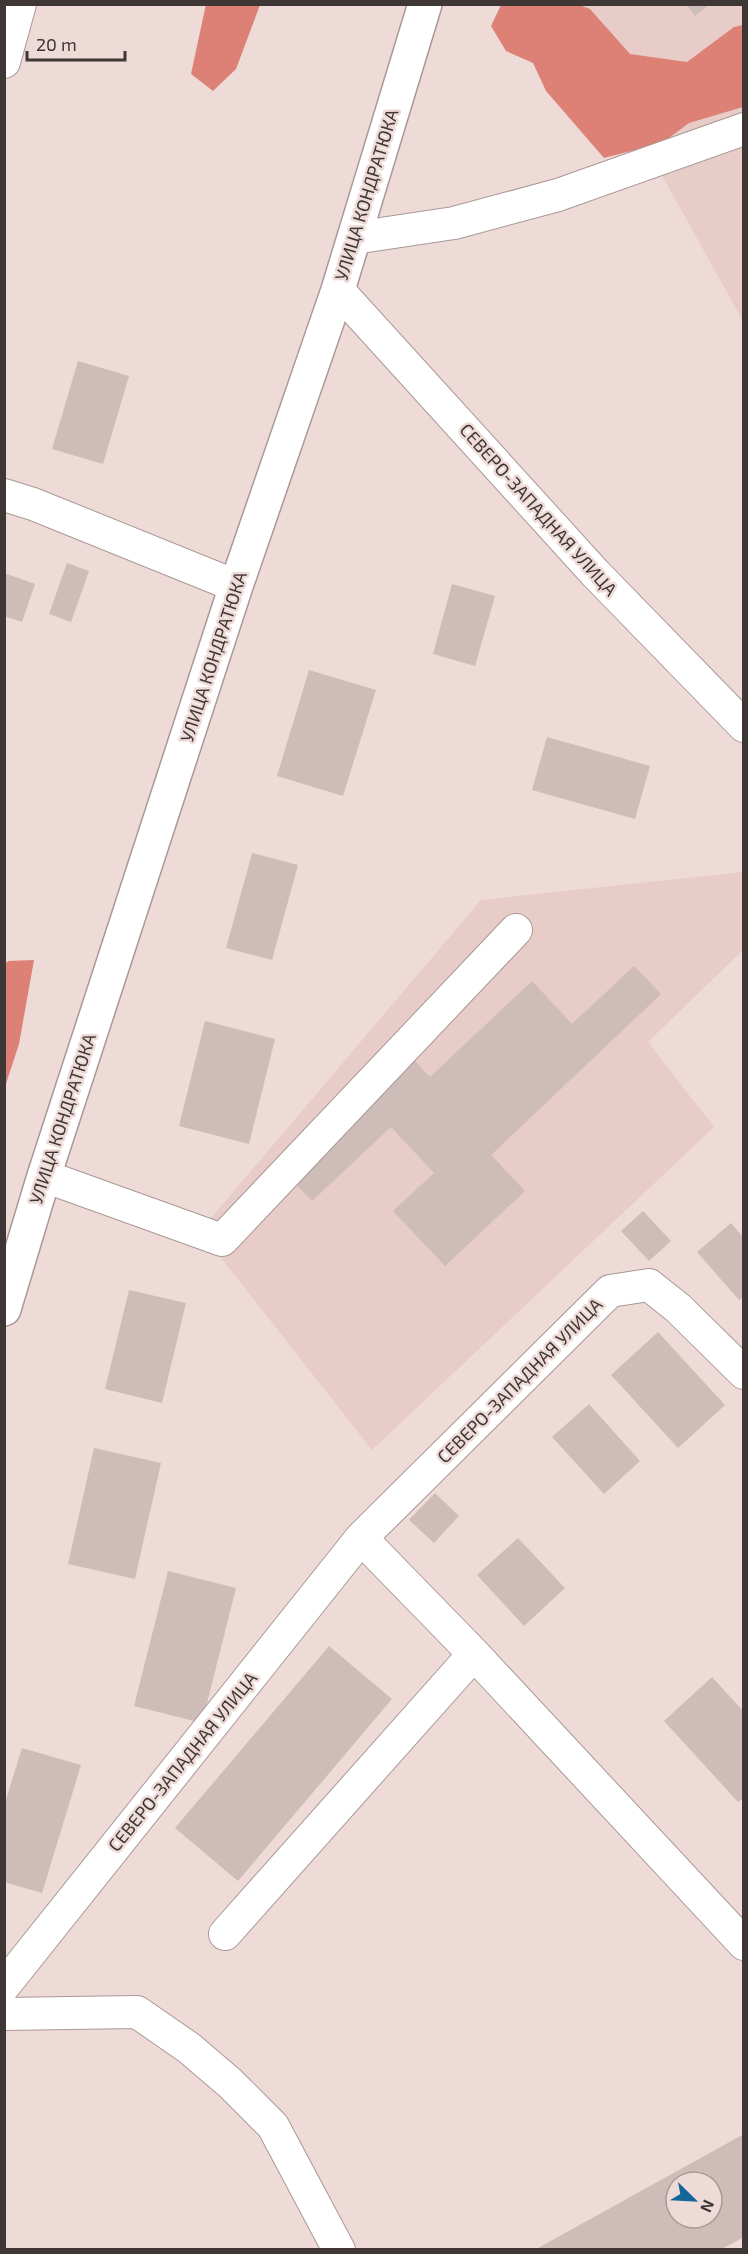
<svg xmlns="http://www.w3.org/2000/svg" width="748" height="2254" viewBox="0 0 748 2254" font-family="'Exo 2',sans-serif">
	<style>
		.built { fill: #e7ccc8 }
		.forest { fill: #dd8177 }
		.building { fill: #cebcb9; fill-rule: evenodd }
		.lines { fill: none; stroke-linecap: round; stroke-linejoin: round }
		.minor-casing { stroke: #a99895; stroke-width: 34 }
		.major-casing { stroke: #a99895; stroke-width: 36 }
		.minor { stroke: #fff; stroke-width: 32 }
		.major { stroke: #fff; stroke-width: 33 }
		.labels { text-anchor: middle; stroke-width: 5; stroke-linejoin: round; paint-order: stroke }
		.street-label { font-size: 18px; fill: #3e3736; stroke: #eedbd8 }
	</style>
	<rect width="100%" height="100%" fill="#eedbd8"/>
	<path class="built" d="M 567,5 L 743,5 L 743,321 Z
		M 743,872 L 743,950 L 648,1042 L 714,1127 L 372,1450 L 200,1231 L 481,900 Z"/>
	<path class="forest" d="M 206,4 L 260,5 L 236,69 L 213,91 L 191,74 Z
		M 501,5 L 579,5 L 590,9 L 630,54 L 687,62 L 734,27 L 743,25 L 743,107 L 689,123 L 662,143 L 604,158 L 546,91 L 533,63 L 506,51 L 491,26 Z
		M 34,960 L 19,1044 L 5,1087 L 5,964 L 8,961 Z"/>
	<path class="building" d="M 686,4 L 710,4 L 695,16 Z
		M 78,361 L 129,376 L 103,464 L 52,449 Z
		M 67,563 L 89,571 L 71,622 L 49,614 Z
		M 4,573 L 35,584 L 22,622 L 4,616 Z
		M 452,584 L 495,596 L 475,666 L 433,654 Z
		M 309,670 L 376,690 L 343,796 L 277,776 Z
		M 547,737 L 650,766 L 635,819 L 532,790 Z
		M 252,853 L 298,865 L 272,960 L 226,948 Z
		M 634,966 L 661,994 L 491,1155 L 525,1191 L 445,1266 L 393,1211 L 434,1173 L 391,1127 L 312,1201 L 289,1177 L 414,1060 L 430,1077 L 532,981 L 572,1024 Z
		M 205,1021 L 275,1039 L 249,1144 L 179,1126 Z
		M 643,1211 L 671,1241 L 649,1261 L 621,1231 Z
		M 731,1223 L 744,1238 L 744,1297 L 739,1300 L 697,1252 Z
		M 129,1290 L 186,1303 L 162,1403 L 105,1389 Z
		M 658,1332 L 725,1405 L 678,1448 L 611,1375 Z
		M 589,1404 L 640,1461 L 604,1494 L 552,1437 Z
		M 94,1448 L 161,1463 L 135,1579 L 68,1564 Z
		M 435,1493 L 459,1516 L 434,1543 L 409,1520 Z
		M 518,1538 L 565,1588 L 524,1626 L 477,1575 Z
		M 168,1571 L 236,1588 L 202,1723 L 134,1706 Z
		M 329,1646 L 392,1699 L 238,1881 L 175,1828 Z
		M 712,1677 L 744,1712 L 744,1798 L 738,1802 L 664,1721 Z
		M 22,1748 L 81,1765 L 42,1893 L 4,1882 L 4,1806 Z
		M 744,2134 L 744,2237 L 720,2250 L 539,2250 L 538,2248 ZM 676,2182 L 712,2182 L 712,2218 L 676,2218 Z"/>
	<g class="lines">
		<defs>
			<path id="minor" d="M 4,62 L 20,4
				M 354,238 L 454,223 L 558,195 L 744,129
				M 338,290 L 595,573 L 744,726
				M 4,495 L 33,504 L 236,586
				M 44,1176 L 222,1240 L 516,930
				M 361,1538 L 474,1654 L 744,1944
				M 225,1934 L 474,1654
				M 4,1986 L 361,1538 L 610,1291 L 649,1285 L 678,1308 L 744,1373
				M 4,2014 L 137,2012 L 189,2048 L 230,2083 L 273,2126 L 339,2250"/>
			<path id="major" d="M 4,1309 L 44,1176 L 236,586 L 338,290 L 425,4"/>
		</defs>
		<use href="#minor" class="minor-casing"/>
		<use href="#major" class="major-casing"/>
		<use href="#minor" class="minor"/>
		<use href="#major" class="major"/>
	</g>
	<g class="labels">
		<g class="street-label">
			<text transform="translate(367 195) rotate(-73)" y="6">УЛИЦА КОНДРАТЮКА</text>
			<text transform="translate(538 510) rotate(48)" y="6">СЕВЕРО-ЗАПАДНАЯ УЛИЦА</text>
			<text transform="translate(214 657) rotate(-72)" y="6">УЛИЦА КОНДРАТЮКА</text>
			<text transform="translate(63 1119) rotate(-72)" y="6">УЛИЦА КОНДРАТЮКА</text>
			<text transform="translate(520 1381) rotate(-45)" y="6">СЕВЕРО-ЗАПАДНАЯ УЛИЦА</text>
			<text transform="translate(183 1762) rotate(-51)" y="6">СЕВЕРО-ЗАПАДНАЯ УЛИЦА</text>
		</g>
	</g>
	<rect width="748" height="2254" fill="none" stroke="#3e3736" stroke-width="12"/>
	<g transform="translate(694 2200) rotate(114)"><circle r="28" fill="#eedbd8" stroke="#a89997" stroke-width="1.5"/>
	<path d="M0-4.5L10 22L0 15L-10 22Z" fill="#156698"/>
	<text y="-9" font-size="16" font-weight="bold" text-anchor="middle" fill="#3e3736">N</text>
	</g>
	<path d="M27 51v9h98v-9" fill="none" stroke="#3e3736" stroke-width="3"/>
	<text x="36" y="51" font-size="18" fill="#3e3736" stroke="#eedbd8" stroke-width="4.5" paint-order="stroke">20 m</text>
</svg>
